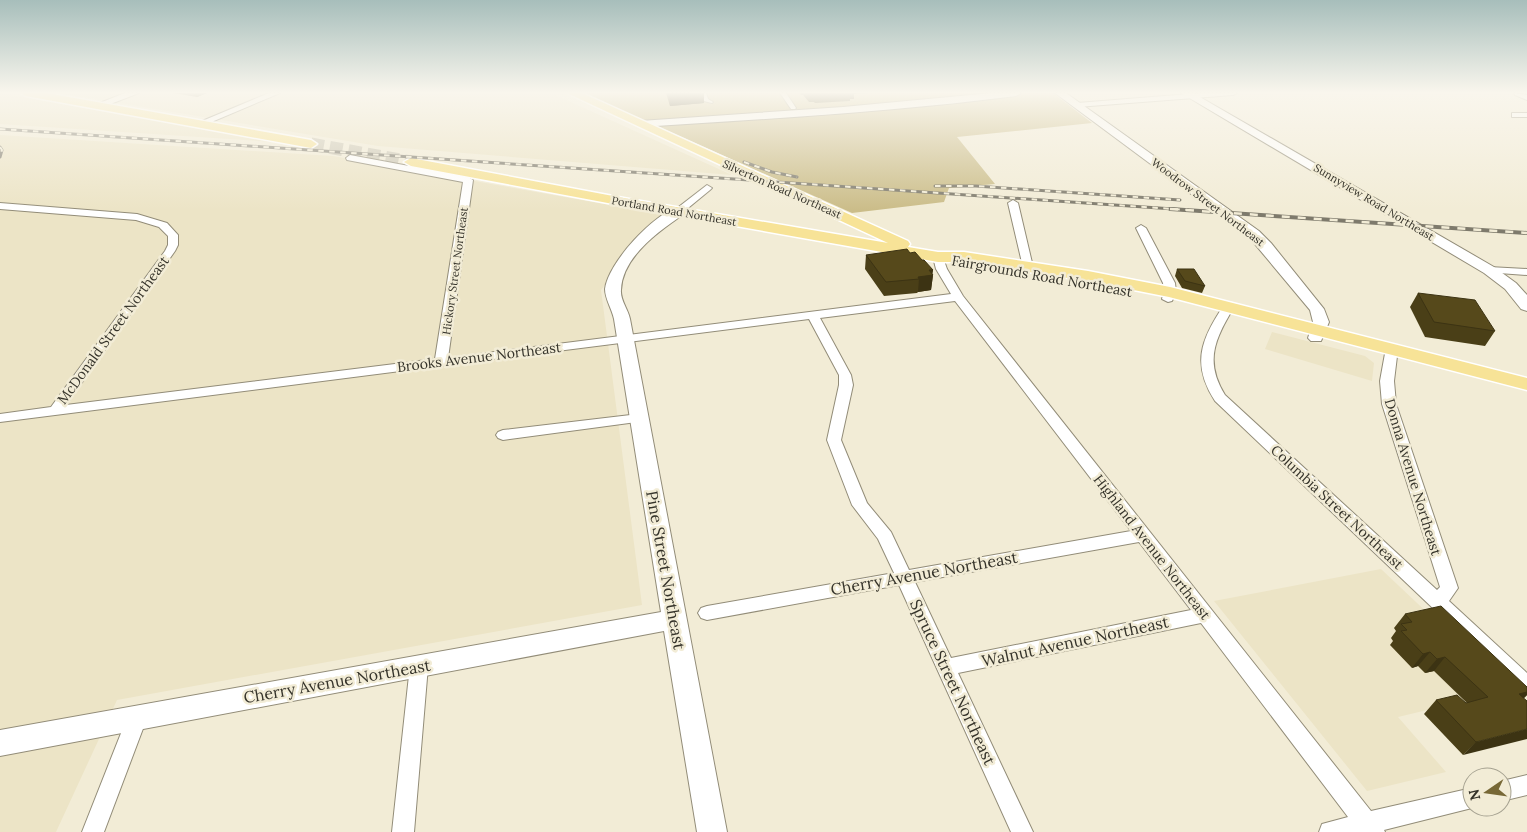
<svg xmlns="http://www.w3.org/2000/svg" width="1527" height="832" viewBox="0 0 1527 832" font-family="Lora,serif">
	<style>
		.built { fill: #ece4c6 }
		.green { fill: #cbbd89 }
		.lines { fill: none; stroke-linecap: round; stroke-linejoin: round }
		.primary-tunnel { stroke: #ccc7b4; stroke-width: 13; stroke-dasharray: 13 6; stroke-linecap: butt }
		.pedestrian-casing { stroke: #928c78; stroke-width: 2 }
		.minor-casing { stroke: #928c78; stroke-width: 2 }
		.tertiary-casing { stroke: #928c78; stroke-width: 2 }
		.secondary-casing { stroke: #928c78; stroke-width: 2 }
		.primary-casing { stroke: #fff; stroke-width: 3 }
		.pedestrian { fill: #fff; fill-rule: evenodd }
		.minor { fill: #fff; fill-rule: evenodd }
		.tertiary { fill: #fff; fill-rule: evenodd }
		.secondary { fill: #fff; fill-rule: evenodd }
		.primary { fill: #f7e397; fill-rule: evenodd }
		.rail-far1-casing { stroke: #7e7a6c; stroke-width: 3 }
		.rail-casing { stroke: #7e7a6c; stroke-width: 4 }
		.rail-far1 { stroke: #f2ecd6; stroke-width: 2; stroke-dasharray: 5.5; stroke-linecap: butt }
		.rail { stroke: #f2ecd6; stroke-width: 2.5; stroke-dasharray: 8; stroke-linecap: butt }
		.wall { fill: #4a3f17 }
		.shaded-wall { fill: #3c3313 }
		.building { fill: #56491b; stroke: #3c3313 }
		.labels { text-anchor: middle; stroke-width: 5; stroke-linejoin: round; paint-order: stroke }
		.far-street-label { font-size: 11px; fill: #35332a; stroke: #f2ecd6 }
		.street-label { font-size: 14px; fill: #35332a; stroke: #f2ecd6 }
		.near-street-label { font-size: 16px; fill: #35332a; stroke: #f2ecd6 }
	</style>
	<rect width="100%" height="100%" fill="#f2ecd6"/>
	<path class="built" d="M 0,93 L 274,142 L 0,124 Z
		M 59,93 L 551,93 L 732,175 L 378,146 Z
		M 0,135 L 333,156 L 661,214 L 601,290 L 642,605 L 117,700 L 56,832 L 0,832 Z
		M 1272,332 L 1365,356 L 1374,363 L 1372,381 L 1265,349 Z
		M 1381,569 L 1523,703 L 1465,701 L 1398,717 L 1446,772 L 1367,791 L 1214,601 Z"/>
	<path class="green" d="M 583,93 L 1053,93 L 1092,123 L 957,137 L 995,184 L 949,188 L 944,202 L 852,213 Z"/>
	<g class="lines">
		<path class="primary-tunnel" d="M 311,144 L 411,162"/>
		<defs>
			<path id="pedestrian" d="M 700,93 L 706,93 L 708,99 L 713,102 L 712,103 L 704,101 Z
				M 780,93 L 786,93 L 796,108 L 795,109 L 791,109 Z"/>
			<path id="minor" d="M 269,93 L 280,93 L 202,126 L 195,124 Z
				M 1202,93 L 1237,93 L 1233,95 L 1077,107 L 1073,105 L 1077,103 Z
				M 1514,93 L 1527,95 L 1527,100 L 1515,95 Z
				M 1512,113 L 1527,113 L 1527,117 L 1512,117 Z
				M 350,155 L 468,177 L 473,180 L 448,358 L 951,294 L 936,269 L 933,257 L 934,255 L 942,255 L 947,269 L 963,296 L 1371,811 L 1472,788 L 1472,807 L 1476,807 L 1384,830 L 1385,832 L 1319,832 L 1322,824 L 1348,817 L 1201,623 L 958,673 L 1033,832 L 1011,832 L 899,585 L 707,620 L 701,618 L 698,613 L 701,608 L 707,606 L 894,573 L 878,539 L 852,505 L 827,440 L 839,385 L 839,375 L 809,319 L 0,422 L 0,414 L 51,407 L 165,251 L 168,245 L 168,236 L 159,227 L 136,220 L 0,209 L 0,203 L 137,214 L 167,223 L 178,235 L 178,245 L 175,251 L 66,405 L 435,359 L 463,182 L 347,160 L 346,158 ZM 955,301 L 1131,531 L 909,570 L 891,532 L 867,503 L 841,440 L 853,385 L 851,375 L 820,318 ZM 1139,542 L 1191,610 L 951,658 L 915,582 Z
				M 707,185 L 712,188 L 710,190 L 682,213 L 676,213 L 676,209 Z
				M 1013,200 L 1018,203 L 1033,267 L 1028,270 L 1023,267 L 1008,203 Z
				M 1141,225 L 1146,228 L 1175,283 L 1176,292 L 1172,301 L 1168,302 L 1162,299 L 1164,292 L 1163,283 L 1136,228 Z
				M 1489,267 L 1527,269 L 1527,275 L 1485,272 L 1484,270 L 1485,268 Z
				M 1228,304 L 1234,307 C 1215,339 1204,361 1225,395 L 1437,590 L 1440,587 L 1382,404 L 1380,381 L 1386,348 L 1392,344 L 1396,345 L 1398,348 L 1394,381 L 1396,404 L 1458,588 L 1449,601 L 1527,673 L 1527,693 L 1520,691 L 1215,401 C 1191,364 1201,339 1224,305 Z
				M 639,414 L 644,415 L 646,418 L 644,421 L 503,440 L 498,438 L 496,435 L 498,432 L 503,430 Z
				M 419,658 L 426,660 L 428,666 L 414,832 L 392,832 L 410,666 L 412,660 Z
				M 137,709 L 144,712 L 147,718 L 104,832 L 82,832 L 127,718 L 130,712 Z
				M 1527,775 L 1527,795 L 1502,801 L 1502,781 Z"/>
			<path id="tertiary" d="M 125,93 L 139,93 L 100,108 L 97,109 L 92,106 Z
				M 1055,93 L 1066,93 L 1259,231 L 1271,243 L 1324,309 L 1329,322 L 1321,341 L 1311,341 L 1308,338 L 1313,322 L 1310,310 L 1249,237 Z"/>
			<path id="secondary" d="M 992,93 L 1021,93 L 1016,96 C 891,112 765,119 640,127 L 635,124 L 640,121 L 843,107 Z
				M 1181,93 L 1193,93 L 1494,267 L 1516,283 L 1527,295 L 1527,311 L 1521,309 L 1505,289 L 1484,273 Z
				M 679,207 L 684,208 L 686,211 L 684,214 C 659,231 622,257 621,290 C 620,300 628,309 630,319 L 727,832 L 697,832 L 664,631 L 0,756 L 0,730 L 661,612 L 614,319 C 612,309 605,299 605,289 C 608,263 654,213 679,207 Z"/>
			<path id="primary" d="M 21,93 L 46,93 L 311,140 L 317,144 L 311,148 L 26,96 Z
				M 567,93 L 582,93 L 908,241 L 910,244 L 908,247 L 938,252 L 964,252 L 1088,271 L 1170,287 L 1527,378 L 1527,390 L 1169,297 L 1088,281 L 964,262 L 938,262 L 629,207 L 411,166 L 404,162 L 411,158 L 629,199 L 888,243 Z"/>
		</defs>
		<use href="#pedestrian" class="pedestrian-casing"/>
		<use href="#minor" class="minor-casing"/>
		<use href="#tertiary" class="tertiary-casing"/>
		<use href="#secondary" class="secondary-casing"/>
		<use href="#primary" class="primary-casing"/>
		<use href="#pedestrian" class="pedestrian"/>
		<use href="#minor" class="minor"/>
		<use href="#tertiary" class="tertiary"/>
		<use href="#secondary" class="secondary"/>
		<use href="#primary" class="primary"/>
		<defs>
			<path id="rail-far1" d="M 0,129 L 1188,210
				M 0,147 L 2,150 L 0,157
				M 744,162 L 772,172 L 797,177
				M 935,186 L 976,186 L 1180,200"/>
			<path id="rail" d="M 1170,209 L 1527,233"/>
		</defs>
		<use href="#rail-far1" class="rail-far1-casing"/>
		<use href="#rail" class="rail-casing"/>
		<use href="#rail-far1" class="rail-far1"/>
		<use href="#rail" class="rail"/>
	</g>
	<path class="wall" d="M 173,93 L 207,93 L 197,97 Z
		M 666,93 L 704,93 L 704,103 L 670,106 Z
		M 800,93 L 868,93 L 854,94 L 854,99 L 850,99 L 850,101 L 815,103 L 814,102 L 809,102 L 803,95 L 801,95 Z
		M 866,255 L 922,260 L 933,270 L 932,274 L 933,275 L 931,290 L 918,292 L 917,293 L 884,296 L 865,269 Z
		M 1177,269 L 1205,286 L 1202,293 L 1182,288 L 1175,276 Z
		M 1418,293 L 1495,331 L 1485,346 L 1425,337 L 1410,307 Z
		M 1405,614 L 1527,687 L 1527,695 L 1463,755 L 1424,714 L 1436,700 L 1467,703 L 1434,671 L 1425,673 L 1418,666 L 1412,668 L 1390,645 L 1393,641 L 1391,638 L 1396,631 L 1394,628 Z"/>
	<path class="shaded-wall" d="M 195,93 L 207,93 L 197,97 Z
		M 690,93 L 704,93 L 704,103 L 670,106 L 669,95 Z
		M 851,93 L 854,93 L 854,99 L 850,99 Z
		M 929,270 L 933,270 L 932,276 L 933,275 L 931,290 L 918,292 L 919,279 L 918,277 Z
		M 1430,652 L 1418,666 L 1412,668 L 1423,654 Z
		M 1445,657 L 1434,671 L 1425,673 L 1437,659 Z
		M 1527,692 L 1527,695 L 1517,705 L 1519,694 Z
		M 1527,729 L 1527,739 L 1463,755 L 1476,742 Z"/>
	<path class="building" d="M 669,93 L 690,93 L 669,95 Z
		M 907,249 L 910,253 L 915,252 L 922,260 L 924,260 L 933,270 L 929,270 L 933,275 L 918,277 L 919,279 L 886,282 L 866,255 Z
		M 1177,269 L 1194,269 L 1205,286 L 1185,281 Z
		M 1418,293 L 1475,300 L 1495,331 L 1434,322 Z
		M 1441,606 L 1527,687 L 1527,692 L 1519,694 L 1527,701 L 1527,729 L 1476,742 L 1436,700 L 1457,695 L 1466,703 L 1488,697 L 1445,657 L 1437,659 L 1430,652 L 1423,654 L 1401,631 L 1407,630 L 1401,624 L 1412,622 L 1405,614 Z"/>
	<linearGradient id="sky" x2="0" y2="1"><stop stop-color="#a7bebb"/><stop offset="0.44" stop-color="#f9f6ed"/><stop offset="1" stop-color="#f9f6ed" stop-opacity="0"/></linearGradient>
	<rect width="1527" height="210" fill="url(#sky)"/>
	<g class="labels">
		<g class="far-street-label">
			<text transform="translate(782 189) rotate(24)" y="4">Silverton Road Northeast</text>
			<text transform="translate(1208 202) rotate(37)" y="4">Woodrow Street Northeast</text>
			<text transform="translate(1374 202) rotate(31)" y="4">Sunnyview Road Northeast</text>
			<text transform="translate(674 211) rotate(10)" y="4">Portland Road Northeast</text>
			<text transform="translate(455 271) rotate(-82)" y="4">Hickory Street Northeast</text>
		</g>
		<g class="street-label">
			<text transform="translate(1042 276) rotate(10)" y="5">Fairgrounds Road Northeast</text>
			<text transform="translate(113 330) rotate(-54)" y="5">McDonald Street Northeast</text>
			<text transform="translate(479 357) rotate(-7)" y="5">Brooks Avenue Northeast</text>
			<text transform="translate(1413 477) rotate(73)" y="5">Donna Avenue Northeast</text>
			<text transform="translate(1337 507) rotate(43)" y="5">Columbia Street Northeast</text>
			<text transform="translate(1152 547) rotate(52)" y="5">Highland Avenue Northeast</text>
		</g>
		<g class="near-street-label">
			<text transform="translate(666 570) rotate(80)" y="6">Pine Street Northeast</text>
			<text transform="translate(924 573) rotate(-10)" y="6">Cherry Avenue Northeast</text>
			<text transform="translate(1075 641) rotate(-12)" y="6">Walnut Avenue Northeast</text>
			<text transform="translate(337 681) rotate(-10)" y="6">Cherry Avenue Northeast</text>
			<text transform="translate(953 682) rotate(65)" y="6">Spruce Street Northeast</text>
		</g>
	</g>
	<g transform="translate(1487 792) rotate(257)"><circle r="24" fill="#f2ecd6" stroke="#a6a291"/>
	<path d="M0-4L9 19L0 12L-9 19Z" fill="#776836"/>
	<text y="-8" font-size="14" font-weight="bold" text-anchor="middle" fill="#35332a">N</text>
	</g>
</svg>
